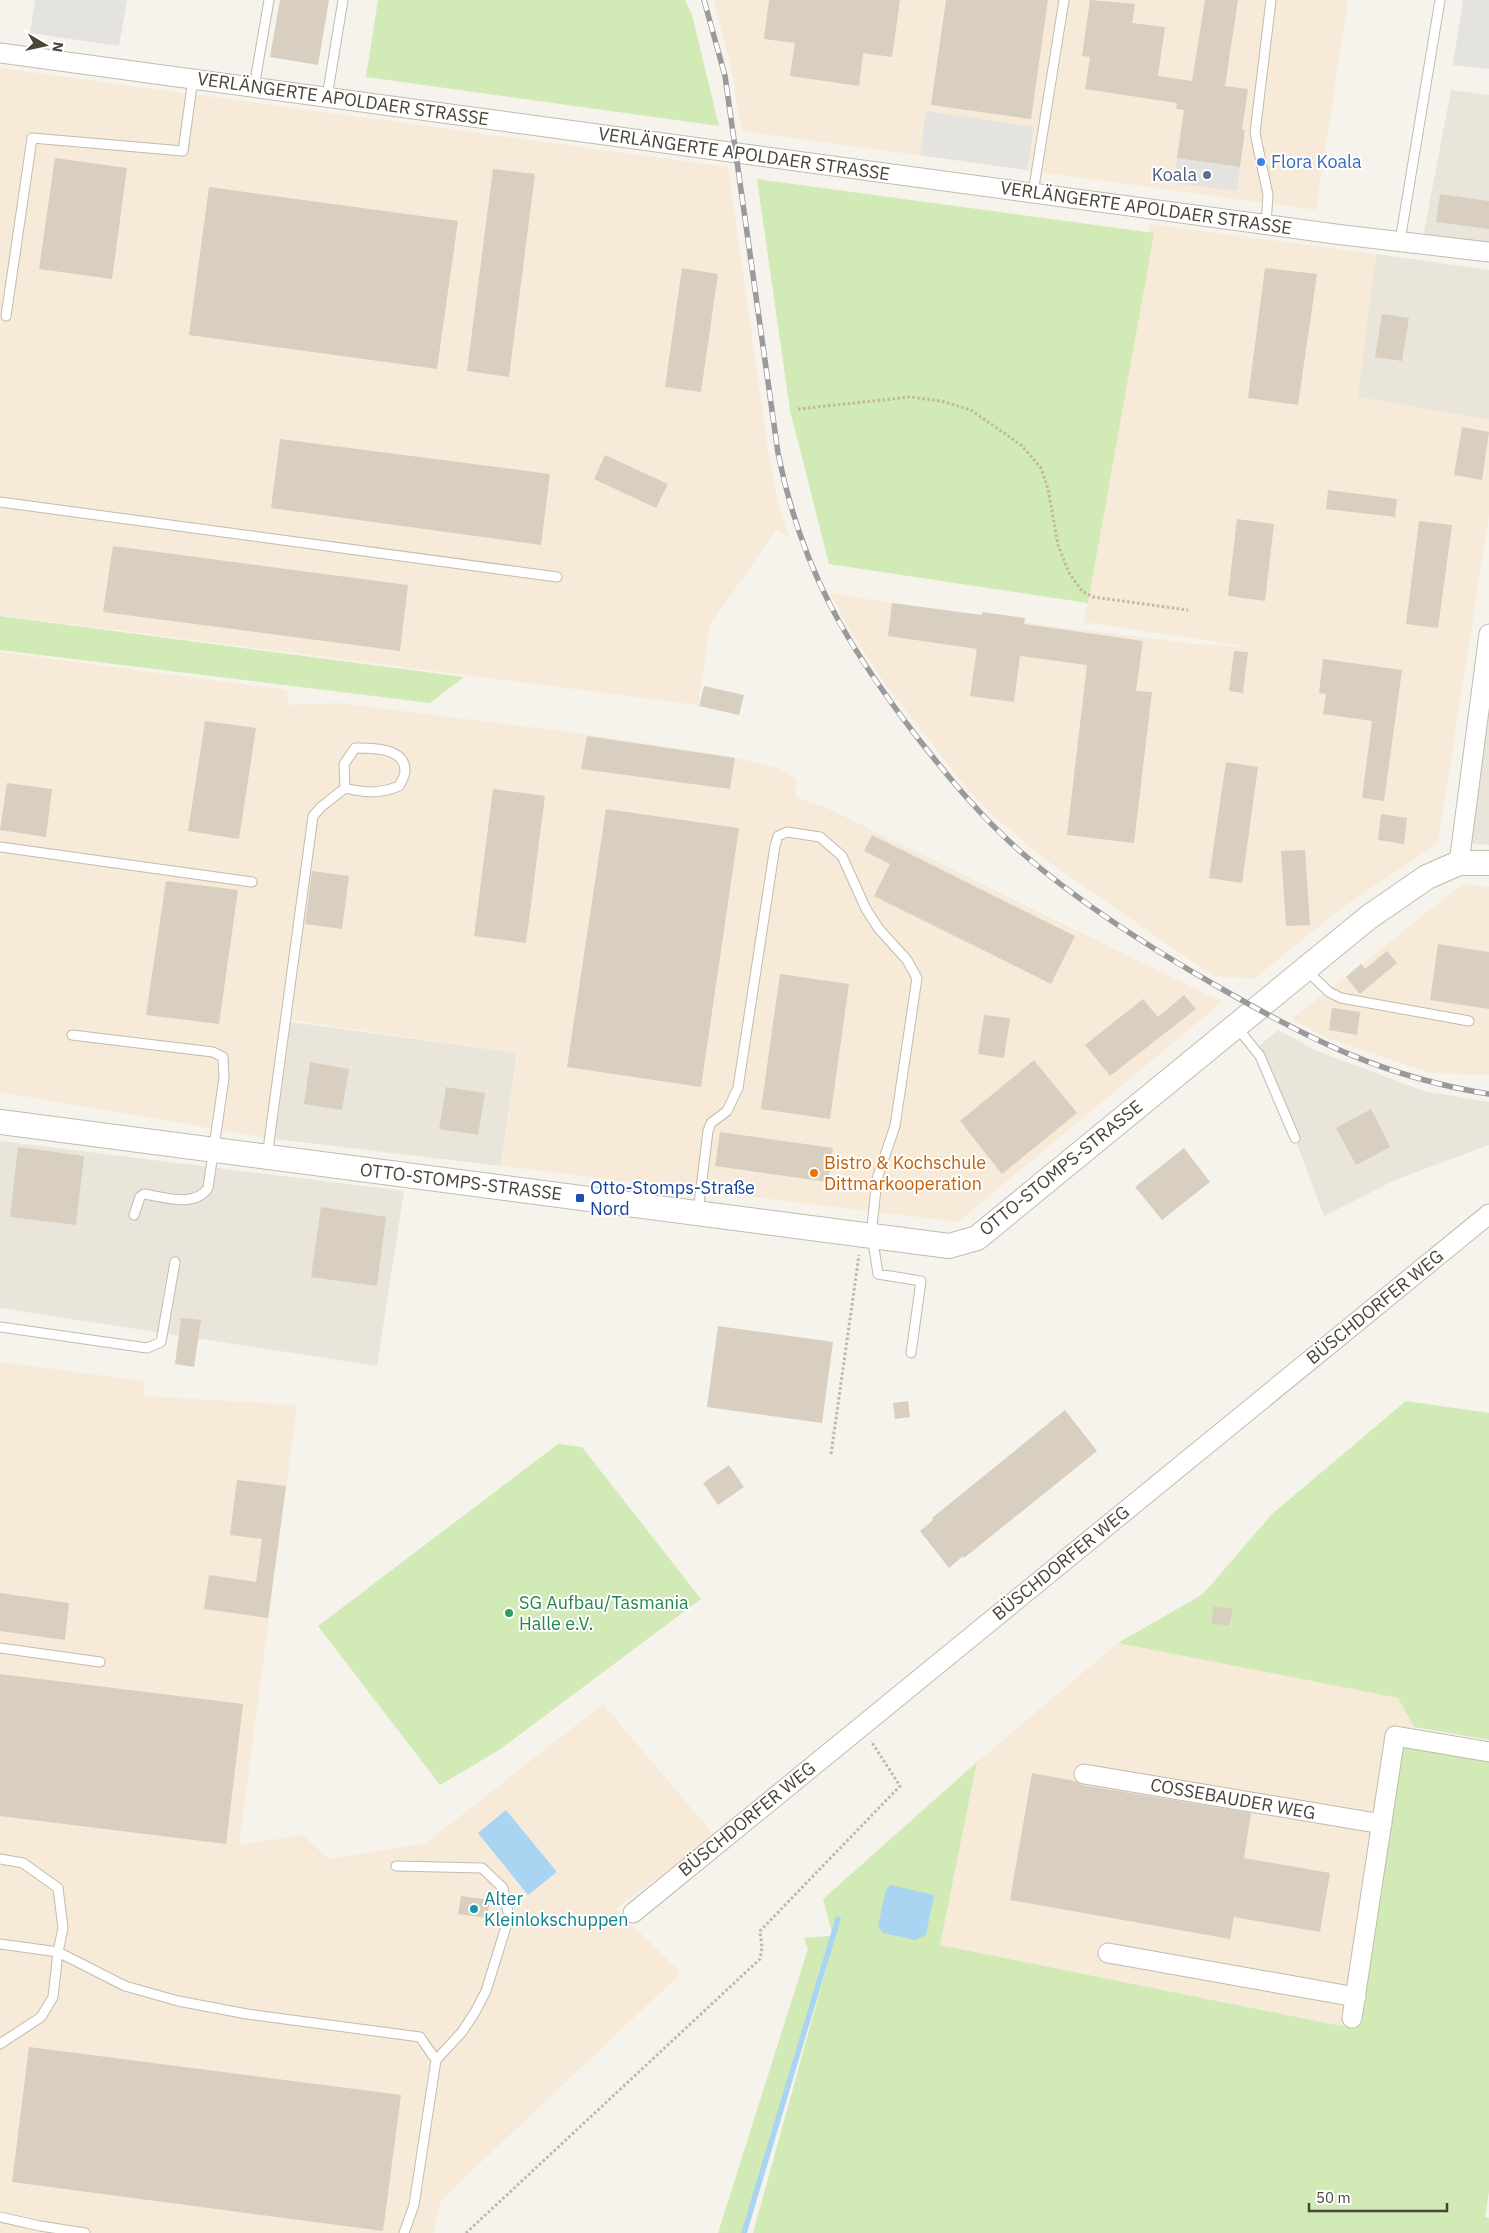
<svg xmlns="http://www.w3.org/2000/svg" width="1489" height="2233" viewBox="0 0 1489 2233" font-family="'IBM Plex Sans',sans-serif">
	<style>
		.residential { fill: #eae5da }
		.commercial { fill: #f7ead8 }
		.green { fill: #d2eab5 }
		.parking { fill: #e5e3e0 }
		.water { fill: #a9d4f2 }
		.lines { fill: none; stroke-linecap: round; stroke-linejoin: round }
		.stream { stroke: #a9d4f2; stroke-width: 5.5 }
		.building { fill: #d8cfc1 }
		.service-casing { stroke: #c2bbae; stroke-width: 11 }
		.minor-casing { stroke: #c2bbae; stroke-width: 21 }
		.tertiary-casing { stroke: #c2bbae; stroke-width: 26 }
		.path { stroke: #c4b79f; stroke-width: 3; stroke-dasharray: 2.5 2.5; stroke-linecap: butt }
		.service { stroke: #fff; stroke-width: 9 }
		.minor { stroke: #fff; stroke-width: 19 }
		.tertiary { stroke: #fff; stroke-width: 24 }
		.rail-casing { stroke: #9a9a9a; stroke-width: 5.5 }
		.rail { stroke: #fff; stroke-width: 4; stroke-dasharray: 11; stroke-linecap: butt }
		.shop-dot { fill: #3f7fe0; stroke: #fff; stroke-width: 2 }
		.service-dot { fill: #5c6f8a; stroke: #fff; stroke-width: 2 }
		.food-dot { fill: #e8710a; stroke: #fff; stroke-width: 2 }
		.transit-dot { fill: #1a4fb4; stroke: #fff; stroke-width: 2 }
		.leisure-dot { fill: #2e9e5b; stroke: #fff; stroke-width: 2 }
		.culture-dot { fill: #0f9aa8; stroke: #fff; stroke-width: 2 }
		.labels { text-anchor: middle; stroke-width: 4; stroke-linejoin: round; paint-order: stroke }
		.street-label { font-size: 18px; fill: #4b4439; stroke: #fff }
		.shop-label { font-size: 18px; fill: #366cbe; stroke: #fff; text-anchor: start }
		.service-label { font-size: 18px; fill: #4e5e75; stroke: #fff; text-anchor: end }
		.food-label { font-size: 18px; fill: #c56008; stroke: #fff; text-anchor: start }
		.transit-label { font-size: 18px; fill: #164399; stroke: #fff; text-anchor: start }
		.leisure-label { font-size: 18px; fill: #27864d; stroke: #fff; text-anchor: start }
		.culture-label { font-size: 18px; fill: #0d838f; stroke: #fff; text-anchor: start }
	</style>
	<rect width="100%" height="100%" fill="#f6f3ec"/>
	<path class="residential" d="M 1451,90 L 1489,95 L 1489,247 L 1422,242 Z
		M 1376,254 L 1489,270 L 1489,420 L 1357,397 Z
		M 1489,697 L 1489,845 L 1467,843 Z
		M 291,1022 L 517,1053 L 501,1166 L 275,1139 Z
		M 1278,1030 L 1317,1051 L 1424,1091 L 1489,1102 L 1489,1145 L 1395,1180 L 1324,1216 L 1260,1045 Z
		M 0,1141 L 404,1191 L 377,1366 L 0,1308 Z"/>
	<path class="commercial" d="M 713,0 L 945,0 L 937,49 L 946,0 L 1348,0 L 1316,210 L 742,131 L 730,62 Z
		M 0,68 L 728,167 L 768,449 L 778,503 L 789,537 L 776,530 L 710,625 L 698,705 L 0,615 Z
		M 1150,224 L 1376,254 L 1358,397 L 1489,420 L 1489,515 L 1438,843 L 1339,910 L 1254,979 L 1213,976 L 1042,857 L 995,817 L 969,791 L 886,685 L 852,634 L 830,593 L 981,617 L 1195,644 L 1251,647 L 1084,622 Z
		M 0,652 L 287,690 L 288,705 L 339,703 L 563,731 L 734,757 L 780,769 L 797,779 L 795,797 L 827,808 L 1222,1002 L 958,1222 L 502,1166 L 535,928 L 517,1053 L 291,1020 L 274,1139 L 0,1092 Z
		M 1463,884 L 1489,887 L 1489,1075 L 1431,1073 L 1324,1037 L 1292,1019 Z
		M 0,1362 L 144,1381 L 143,1396 L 297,1405 L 239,1845 L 303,1835 L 328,1859 L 426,1843 L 603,1704 L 714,1835 L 616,1909 L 681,1973 L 441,2200 L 433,2233 L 0,2233 Z
		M 1118,1643 L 1398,1698 L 1413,1727 L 1413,1738 L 1393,1734 L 1349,2027 L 940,1945 L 977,1762 Z"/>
	<path class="green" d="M 378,0 L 685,0 L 692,15 L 719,126 L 366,77 Z
		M 757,179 L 1154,233 L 1088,603 L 829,564 L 790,410 Z
		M 0,616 L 464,677 L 430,703 L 0,650 Z
		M 1406,1401 L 1489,1413 L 1489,1740 L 1414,1727 L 1398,1698 L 1118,1643 L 1203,1594 L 1272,1514 Z
		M 558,1444 L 582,1447 L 701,1599 L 499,1750 L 440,1785 L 318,1626 Z
		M 1397,1740 L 1489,1755 L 1489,2191 L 1485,2217 L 1489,2218 L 1489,2233 L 753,2233 L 834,1940 L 823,1899 L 977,1762 L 940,1945 L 1352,2028 Z
		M 831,1936 L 746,2233 L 718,2233 L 808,1949 L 804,1938 Z"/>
	<path class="parking" d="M 35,0 L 127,0 L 119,46 L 30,33 Z
		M 1463,0 L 1489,0 L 1489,69 L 1453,65 Z
		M 926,111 L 1034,127 L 1027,170 L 920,155 Z
		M 1177,158 L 1240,167 L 1237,191 L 1174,183 Z"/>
	<path class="water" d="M 506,1810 L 557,1872 L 528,1895 L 478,1833 Z
		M 891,1885 L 934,1895 L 926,1935 L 915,1940 L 883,1933 L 878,1926 L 886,1889 Z"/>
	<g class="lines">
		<path class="stream" d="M 744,2233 L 838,1919"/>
	</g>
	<path class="building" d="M 280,0 L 329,0 L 318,65 L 270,57 Z
		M 769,0 L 900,0 L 892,57 L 863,53 L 859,86 L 790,76 L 795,43 L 764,39 Z
		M 946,0 L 1048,0 L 1031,119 L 931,105 Z
		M 1090,0 L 1135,4 L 1132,23 L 1165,27 L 1158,76 L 1192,81 L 1205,0 L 1238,0 L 1225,86 L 1248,89 L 1242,130 L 1245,130 L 1240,167 L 1177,158 L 1184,110 L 1176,109 L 1177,103 L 1085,89 L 1090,57 L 1082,56 Z
		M 55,158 L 127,168 L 112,279 L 39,269 Z
		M 493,169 L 535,174 L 509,377 L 467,371 Z
		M 209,187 L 458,221 L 437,369 L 189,335 Z
		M 1440,194 L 1489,201 L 1489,229 L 1436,222 Z
		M 682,268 L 718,274 L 701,392 L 665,387 Z
		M 1265,268 L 1317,274 L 1298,405 L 1248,398 Z
		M 1382,314 L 1409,318 L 1402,361 L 1375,357 Z
		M 1462,427 L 1489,432 L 1482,480 L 1454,475 Z
		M 280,439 L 550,474 L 541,545 L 271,508 Z
		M 605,455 L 668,484 L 656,508 L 594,479 Z
		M 1328,490 L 1397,499 L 1395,517 L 1326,509 Z
		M 1237,519 L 1274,524 L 1265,601 L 1228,596 Z
		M 1419,521 L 1452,525 L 1438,628 L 1406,624 Z
		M 113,546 L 408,585 L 400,651 L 103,612 Z
		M 892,603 L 982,615 L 982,612 L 1025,618 L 1024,624 L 1143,641 L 1136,691 L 1152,692 L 1134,843 L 1067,835 L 1087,665 L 1020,656 L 1014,702 L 970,696 L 977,649 L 888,636 Z
		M 1234,651 L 1248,652 L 1243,693 L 1229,691 Z
		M 1323,659 L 1402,670 L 1384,801 L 1362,798 L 1372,721 L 1323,714 L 1326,694 L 1319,693 Z
		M 704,686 L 744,695 L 739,715 L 699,706 Z
		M 205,721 L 256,728 L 239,839 L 188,831 Z
		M 587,736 L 735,758 L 730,789 L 581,769 Z
		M 1226,762 L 1258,767 L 1242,883 L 1209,878 Z
		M 7,783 L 52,789 L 46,837 L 0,830 Z
		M 493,789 L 545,796 L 526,943 L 474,936 Z
		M 606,809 L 739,828 L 701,1087 L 567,1067 Z
		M 1381,814 L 1407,818 L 1404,844 L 1378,840 Z
		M 872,835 L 1075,936 L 1051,984 L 874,896 L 890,864 L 864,851 Z
		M 1305,850 L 1310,925 L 1286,926 L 1281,851 Z
		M 312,871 L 349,876 L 342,929 L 305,924 Z
		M 166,881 L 238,890 L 219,1024 L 146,1015 Z
		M 1438,944 L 1489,952 L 1489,1009 L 1430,1000 Z
		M 1387,951 L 1397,963 L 1360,994 L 1346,977 L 1361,964 L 1365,969 Z
		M 780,974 L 849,984 L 830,1119 L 761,1109 Z
		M 1184,995 L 1196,1009 L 1110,1076 L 1085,1045 L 1143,999 L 1158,1017 Z
		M 1332,1008 L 1360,1012 L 1357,1035 L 1329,1030 Z
		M 984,1015 L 1010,1018 L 1004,1058 L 978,1054 Z
		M 1034,1060 L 1077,1113 L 1002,1174 L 960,1121 Z
		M 310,1062 L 349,1069 L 342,1110 L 304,1104 Z
		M 446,1087 L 485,1093 L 478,1135 L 439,1129 Z
		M 1371,1109 L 1390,1147 L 1356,1165 L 1336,1128 Z
		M 720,1132 L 833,1148 L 828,1182 L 715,1166 Z
		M 18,1147 L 84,1156 L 76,1225 L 10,1217 Z
		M 1184,1148 L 1210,1182 L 1162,1220 L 1135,1187 Z
		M 321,1207 L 386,1217 L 377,1286 L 311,1277 Z
		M 181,1318 L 201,1320 L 194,1367 L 175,1364 Z
		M 718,1326 L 833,1342 L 822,1423 L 707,1407 Z
		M 908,1401 L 910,1417 L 895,1419 L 893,1403 Z
		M 1065,1410 L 1097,1451 L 964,1558 L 963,1556 L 949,1568 L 920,1531 L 933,1520 L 932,1518 Z
		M 729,1465 L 744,1487 L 718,1505 L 703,1483 Z
		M 237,1480 L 286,1486 L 268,1618 L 204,1609 L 209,1575 L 256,1582 L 262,1539 L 230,1535 Z
		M 0,1593 L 69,1603 L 65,1640 L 0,1631 Z
		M 1214,1606 L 1233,1609 L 1229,1626 L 1211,1623 Z
		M 0,1674 L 243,1704 L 226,1844 L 0,1816 Z
		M 1032,1773 L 1075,1781 L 1082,1785 L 1251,1813 L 1244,1858 L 1330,1873 L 1320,1932 L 1234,1917 L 1230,1939 L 1010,1900 Z
		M 461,1896 L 490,1900 L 487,1918 L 458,1914 Z
		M 29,2047 L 401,2095 L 383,2231 L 12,2182 Z"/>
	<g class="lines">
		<defs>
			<path id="service" d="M 254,87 L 269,0
				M 327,97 L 343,0
				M 1033,193 L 1064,0
				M 1266,224 L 1268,195 L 1255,133 L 1271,0
				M 1400,241 L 1440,0
				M 6,316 L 32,138 L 183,151 L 193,79
				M 0,502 L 557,577
				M 0,847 L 252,882
				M 1305,969 L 1329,992 L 1341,998 L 1469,1021
				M 1236,1026 L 1260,1056 L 1295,1138
				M 72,1035 L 213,1052 L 223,1057 L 224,1078 L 208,1188 C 195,1208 164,1197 144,1194 L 140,1197 L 134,1215
				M 267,1157 L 313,816 L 321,807 L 345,788 C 365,793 380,794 399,786 C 401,782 405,776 405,771 C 405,747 371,748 355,748 L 344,764 L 345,788
				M 698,1212 L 708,1131 L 711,1123 L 727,1111 L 738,1088 L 775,846 L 778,836 L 787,832 L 820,837 L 842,856 L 866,909 L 879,929 L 907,960 L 917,978 L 895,1126 L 877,1179 L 871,1236
				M 877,1237 L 874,1248 L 878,1274 L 921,1281 L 911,1353
				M 0,1327 L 147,1348 L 161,1342 L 175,1262
				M 0,1648 L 100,1662
				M 0,1859 L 23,1863 L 58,1888 L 63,1928 L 58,1952 L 53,1997 L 41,2017 L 0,2044
				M 396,1866 L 482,1868 L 503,1888 L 509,1917 L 486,1991 L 475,2012 L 462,2032 L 436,2060
				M 0,1944 L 58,1952 L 125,1986 L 178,2001 L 247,2014 L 420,2037 L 436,2060 L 414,2205 L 404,2233
				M 0,2217 L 40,2226 L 85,2233"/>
			<path id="minor" d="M 0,53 L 1335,234 L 1489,252
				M 1459,863 L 1489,634
				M 1084,1774 L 1382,1824
				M 633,1913 L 1489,1214
				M 1108,1953 L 1356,1997
				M 1352,2018 L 1395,1736 L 1489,1752"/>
			<path id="tertiary" d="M 0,1122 L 949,1246 L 977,1238 L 1369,917 L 1427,877 L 1459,863 L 1489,863"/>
		</defs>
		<use href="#service" class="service-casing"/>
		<use href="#minor" class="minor-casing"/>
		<use href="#tertiary" class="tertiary-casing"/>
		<path class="path" d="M 798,409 L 910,397 L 941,401 L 971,410 L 1021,445 L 1041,468 L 1048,489 L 1058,545 L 1069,573 L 1082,591 L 1093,597 L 1188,610
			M 831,1454 L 859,1255
			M 466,2233 L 760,1959 L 762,1948 L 760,1931 L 900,1786 L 871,1741"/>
		<use href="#service" class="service"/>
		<use href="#minor" class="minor"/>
		<use href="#tertiary" class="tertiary"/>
		<defs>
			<path id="rail" d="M 704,0 L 725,76 L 778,453 C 801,568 846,645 917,737 C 949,778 982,818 1022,853 C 1080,903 1155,951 1222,989 C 1313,1041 1384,1077 1489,1094"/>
		</defs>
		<use href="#rail" class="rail-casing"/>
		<use href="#rail" class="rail"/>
	</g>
	<circle class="shop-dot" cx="1261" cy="162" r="5"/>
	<circle class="service-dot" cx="1207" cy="175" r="5"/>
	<circle class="food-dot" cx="814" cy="1173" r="5"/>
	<rect class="transit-dot" x="575" y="1193" width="10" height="10" rx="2.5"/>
	<circle class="leisure-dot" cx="509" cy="1613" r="5"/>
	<circle class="culture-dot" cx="474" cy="1909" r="5"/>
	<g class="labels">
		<g class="street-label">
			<text transform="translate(343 99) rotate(8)" y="6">VERLÄNGERTE APOLDAER STRASSE</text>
			<text transform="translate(744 154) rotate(8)" y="6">VERLÄNGERTE APOLDAER STRASSE</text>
			<text transform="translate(1146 208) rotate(8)" y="6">VERLÄNGERTE APOLDAER STRASSE</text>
			<text transform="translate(1061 1168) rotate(-39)" y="6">OTTO-STOMPS-STRASSE</text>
			<text transform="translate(461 1182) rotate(7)" y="6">OTTO-STOMPS-STRASSE</text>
			<text transform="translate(1375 1307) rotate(-39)" y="6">BÜSCHDORFER WEG</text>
			<text transform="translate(1061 1563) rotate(-39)" y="6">BÜSCHDORFER WEG</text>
			<text transform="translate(1233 1799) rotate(10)" y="6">COSSEBAUDER WEG</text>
			<text transform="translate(747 1819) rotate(-39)" y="6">BÜSCHDORFER WEG</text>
		</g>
		<g class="shop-label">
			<text x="1271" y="168">Flora Koala</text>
		</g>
		<g class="service-label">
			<text x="1197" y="181">Koala</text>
		</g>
		<g class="food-label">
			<text x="824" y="1169">Bistro &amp; Kochschule<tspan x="824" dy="21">Dittmarkooperation</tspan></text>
		</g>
		<g class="transit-label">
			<text x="590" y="1194">Otto-Stomps-Straße<tspan x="590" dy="21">Nord</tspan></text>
		</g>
		<g class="leisure-label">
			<text x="519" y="1609">SG Aufbau/Tasmania<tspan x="519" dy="21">Halle e.V.</tspan></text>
		</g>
		<g class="culture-label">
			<text x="484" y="1905">Alter<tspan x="484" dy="21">Kleinlokschuppen</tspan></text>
		</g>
	</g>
	<g transform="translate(45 45) rotate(99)" stroke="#ffffff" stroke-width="4" paint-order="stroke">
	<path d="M0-4L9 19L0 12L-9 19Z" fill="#4b4439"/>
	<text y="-8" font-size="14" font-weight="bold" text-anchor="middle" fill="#4b4439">N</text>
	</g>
	<path d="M1309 2203v8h138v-8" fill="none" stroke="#4b4439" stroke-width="2.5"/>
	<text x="1316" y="2203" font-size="15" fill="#4b4439" stroke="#ffffff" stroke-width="4" paint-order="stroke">50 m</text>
</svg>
